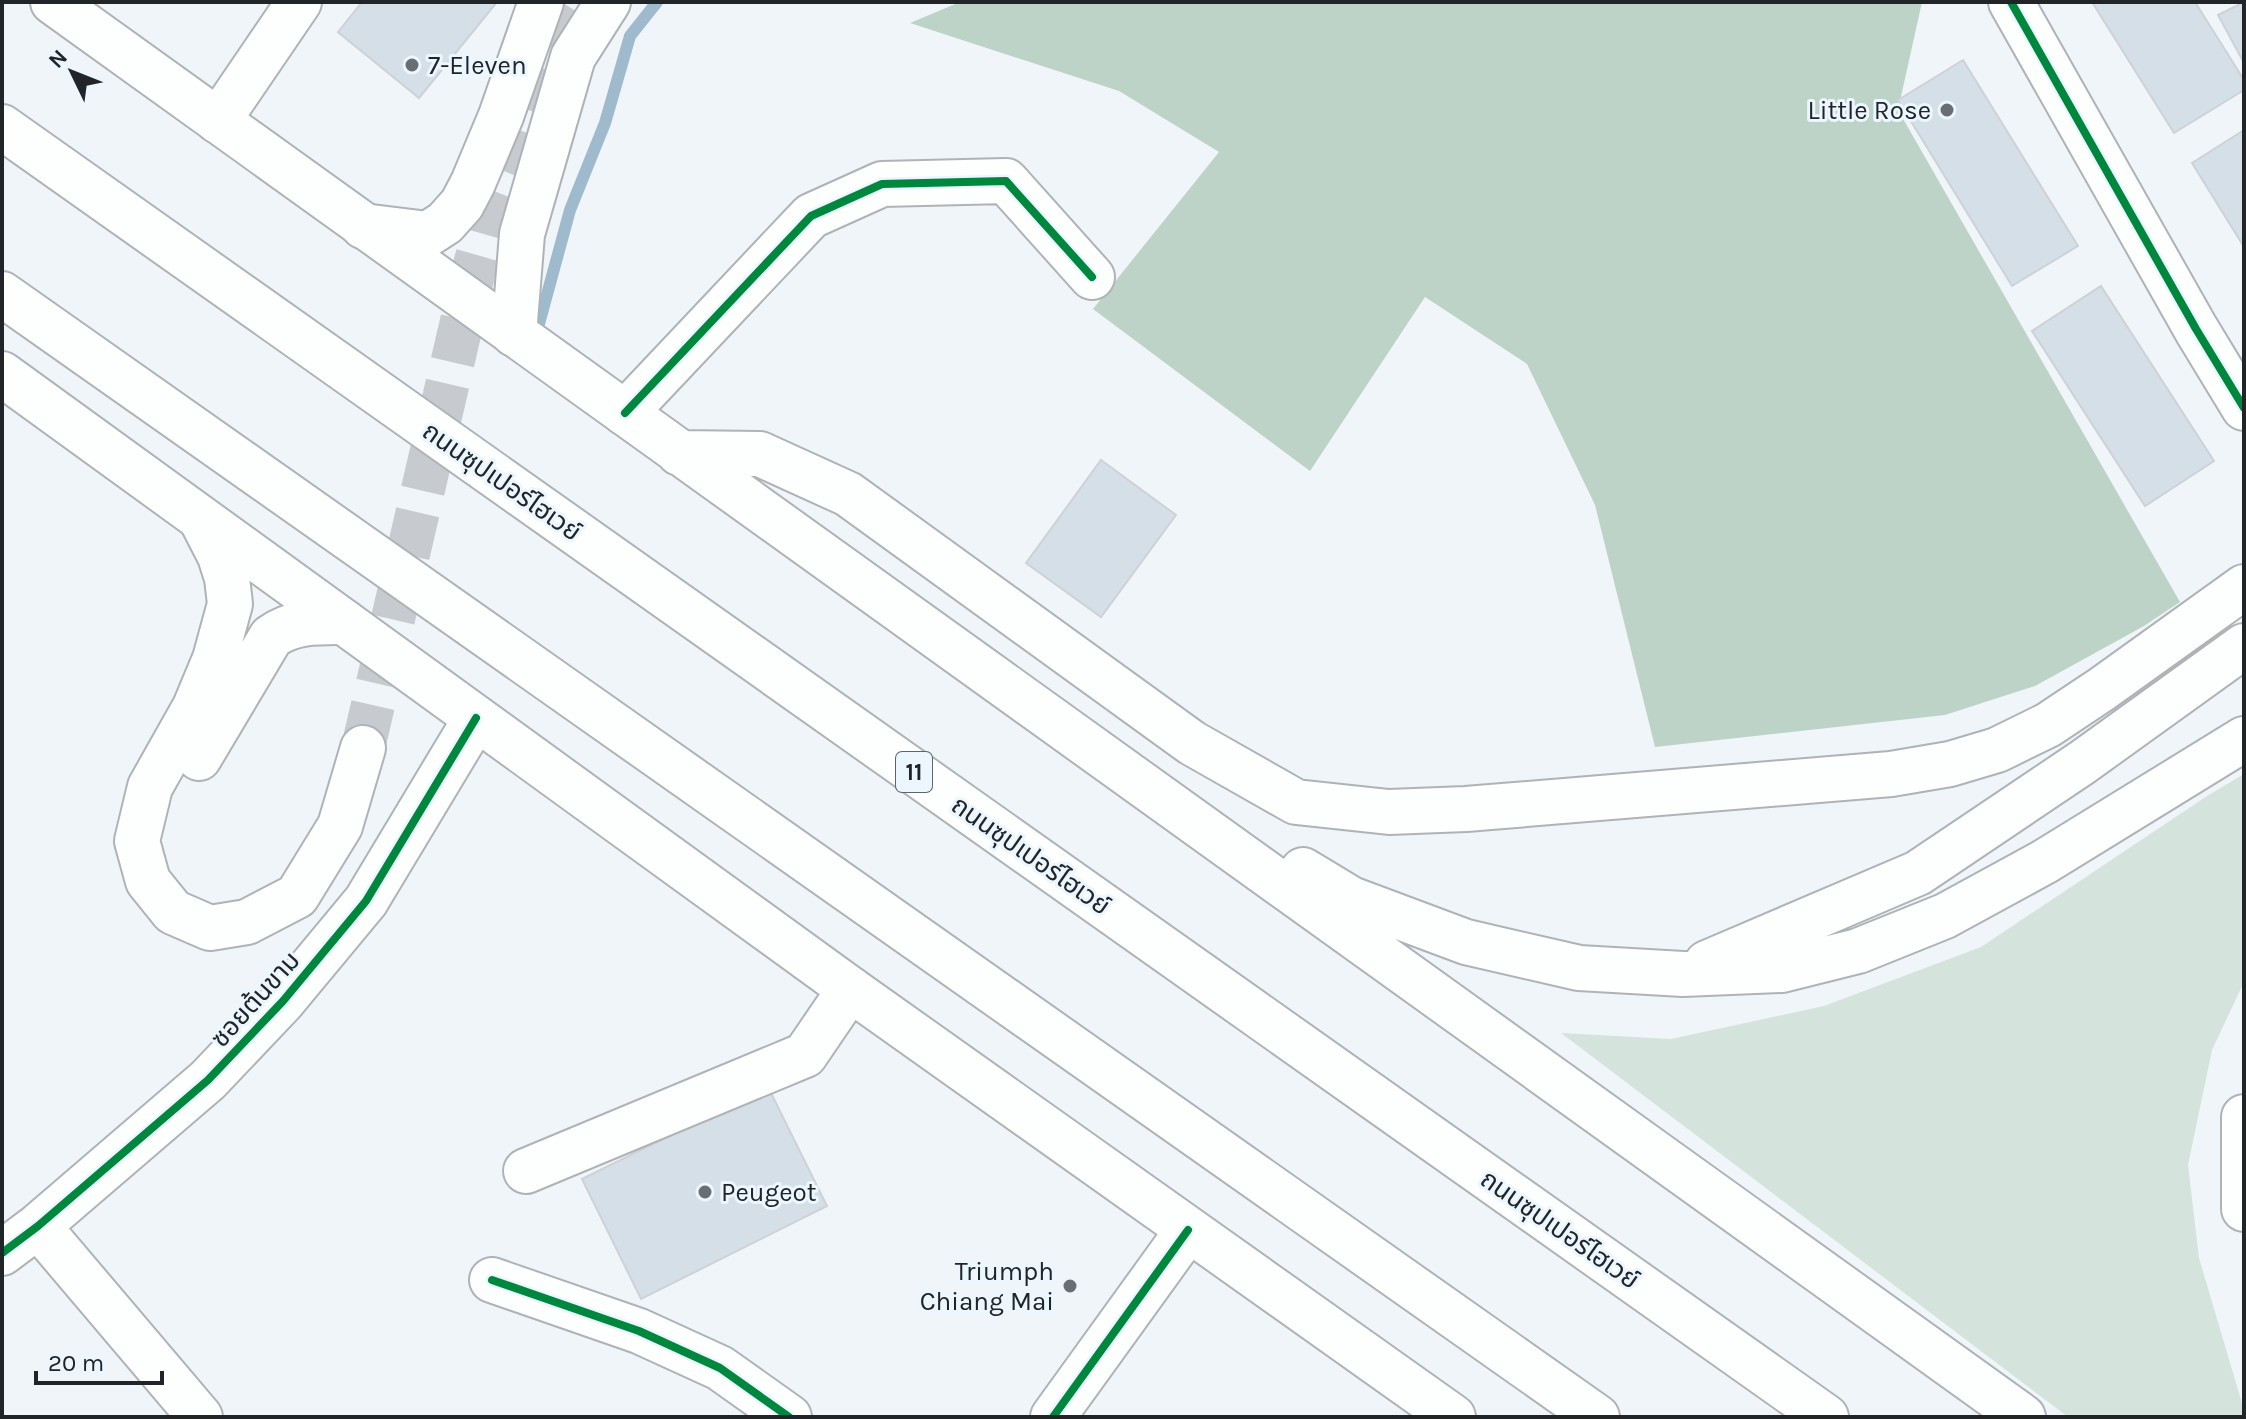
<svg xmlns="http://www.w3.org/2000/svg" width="2246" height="1419" viewBox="0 0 2246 1419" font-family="Karla,'Noto Sans Thai',sans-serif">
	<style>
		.green { fill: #d4e3db }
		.forest { fill: #bed3c7 }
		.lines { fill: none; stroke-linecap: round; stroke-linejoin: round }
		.stream { stroke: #9fbacc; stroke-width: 12 }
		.building { fill: #d5dfe7; stroke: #ced2d6; stroke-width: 2 }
		.minor-tunnel { stroke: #c7cbd0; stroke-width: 44; stroke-dasharray: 44 22; stroke-linecap: butt }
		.minor-casing { stroke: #afb3b7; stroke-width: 48 }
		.major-casing { stroke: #afb3b7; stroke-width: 48 }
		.highway-casing { stroke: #afb3b7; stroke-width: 48 }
		.minor { stroke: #fdfefe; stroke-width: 44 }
		.major { stroke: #fdfefe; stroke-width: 44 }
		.highway { stroke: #fdfefe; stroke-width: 44 }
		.cycleway-casing { stroke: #ebf6ff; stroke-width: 13 }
		.cycleway { stroke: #00873e; stroke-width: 8 }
		.poi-dot { fill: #696e72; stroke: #ebf6ff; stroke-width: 3 }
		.labels { text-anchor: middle; stroke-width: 6; stroke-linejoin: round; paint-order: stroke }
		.shield { fill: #ebf6ff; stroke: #5e6468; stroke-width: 2 }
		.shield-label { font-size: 24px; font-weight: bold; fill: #212528 }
		.poi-label { font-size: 26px; fill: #212528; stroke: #ebf6ff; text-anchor: start }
		.street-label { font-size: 26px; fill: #212528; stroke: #ebf6ff }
	</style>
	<rect width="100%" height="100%" fill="#f0f5fa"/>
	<path class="green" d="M 2244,774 L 2244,982 L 2212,1050 L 2188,1165 L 2199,1258 L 2244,1410 L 2244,1417 L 2068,1417 L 1561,1033 L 1671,1039 L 1824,1006 L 1981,947 L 2207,796 Z"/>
	<path class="forest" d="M 960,2 L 1922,2 L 1898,110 L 2180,602 L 2144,626 L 2035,686 L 1945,715 L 1655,747 L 1595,505 L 1527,364 L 1425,297 L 1310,471 L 1093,309 L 1219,152 L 1119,91 L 910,23 Z"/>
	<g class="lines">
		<path class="stream" d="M 536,335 L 570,210 L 605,123 L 630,36 L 657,2"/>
	</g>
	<path class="building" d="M 362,2 L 497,2 L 419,98 L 338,32 Z
		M 2092,2 L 2195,2 L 2244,80 L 2244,90 L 2174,133 Z
		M 2244,2 L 2244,63 L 2218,15 Z
		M 1963,60 L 2078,246 L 2012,286 L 1898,100 Z
		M 2244,130 L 2244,247 L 2192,163 Z
		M 2101,286 L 2214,461 L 2145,506 L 2032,331 Z
		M 1101,460 L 1176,515 L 1101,617 L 1026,563 Z
		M 768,1087 L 827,1206 L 641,1299 L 582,1179 Z"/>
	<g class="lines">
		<path class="minor-tunnel" d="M 363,748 L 476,261 L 491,208 L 552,52 L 581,4"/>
		<defs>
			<path id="minor" d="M 2011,2 L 2196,329 L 2244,408
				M 218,121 L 299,2
				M 363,226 L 428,234 L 445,223 L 462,204 L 473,183 L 501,116 L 541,2
				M 514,334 L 522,234 L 573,57 L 608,2
				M 625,413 L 811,216 L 882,184 L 1006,181 L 1092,277
				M 201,519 L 220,556 L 227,578 L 230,604 L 215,659 L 195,707 L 150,787 L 137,841 L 148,881 L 173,912 L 210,928 L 247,922 L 297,896 L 340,826 L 363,748
				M 199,758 L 271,637 C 293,621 318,622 344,622
				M 526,1171 L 805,1055 L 850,989
				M 38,1226 L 200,1417
				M 2,1253 L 38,1226 L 208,1080 L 283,1001 L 366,901 L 476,718
				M 492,1280 L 639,1331 L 720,1368 L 789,1417
				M 1053,1417 L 1188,1230"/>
			<path id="major" d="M 53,2 L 2023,1417
				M 2,374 L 850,989 L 1453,1417
				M 679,453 L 760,454 L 848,494 L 1192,743 L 1296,802 L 1389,812 L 1466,809 L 1891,774 L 1950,764 L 1997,750 L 2048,725 L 2102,689 L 2244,587
				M 1303,870 L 1351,899 L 1466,942 L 1579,968 L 1683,974 L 1782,970 L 1858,951 L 1945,916 L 2044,862 L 2244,739
				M 1707,963 L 1918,873 L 2083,762 L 2244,646
				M 2244,1117 L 2244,1209"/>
			<path id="highway" d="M 2,127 L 1826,1417
				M 2,294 L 1597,1417"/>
		</defs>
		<use href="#minor" class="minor-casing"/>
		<use href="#major" class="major-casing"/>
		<use href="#highway" class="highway-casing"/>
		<use href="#minor" class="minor"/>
		<use href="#major" class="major"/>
		<use href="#highway" class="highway"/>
		<defs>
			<path id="cycleway" d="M 2011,2 L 2196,329 L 2244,408
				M 625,413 L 811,216 L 882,184 L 1006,181 L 1092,277
				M 2,1253 L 38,1226 L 208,1080 L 283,1001 L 366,901 L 476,718
				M 492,1280 L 639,1331 L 720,1368 L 789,1417
				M 1053,1417 L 1188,1230"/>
		</defs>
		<use href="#cycleway" class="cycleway-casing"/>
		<use href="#cycleway" class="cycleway"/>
	</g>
	<g class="poi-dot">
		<circle cx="412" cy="65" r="8"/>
		<circle cx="1947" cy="110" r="8"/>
		<circle cx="705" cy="1192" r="8"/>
		<circle cx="1070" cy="1286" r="8"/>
	</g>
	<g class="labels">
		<rect class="shield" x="896" y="752" width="36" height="40" rx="6"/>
		<g class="shield-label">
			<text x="914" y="780">11</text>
		</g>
		<g class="poi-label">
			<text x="428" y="74">7-Eleven</text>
			<text x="1931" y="119" text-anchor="end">Little Rose</text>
			<text x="721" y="1201">Peugeot</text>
			<text x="1054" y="1280" text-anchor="end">Triumph<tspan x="1054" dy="30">Chiang Mai</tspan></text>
		</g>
		<g class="street-label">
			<text transform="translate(502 481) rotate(35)" y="9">ถนนซุปเปอร์ไฮเวย์</text>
			<text transform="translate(1031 855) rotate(35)" y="9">ถนนซุปเปอร์ไฮเวย์</text>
			<text transform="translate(255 999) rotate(-48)" y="9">ซอยต้นขาม</text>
			<text transform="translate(1560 1229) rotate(35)" y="9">ถนนซุปเปอร์ไฮเวย์</text>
		</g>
	</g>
	<rect width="2246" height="1419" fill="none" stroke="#212528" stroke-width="8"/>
	<g transform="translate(72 72) rotate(313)" stroke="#ebf6ff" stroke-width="6" paint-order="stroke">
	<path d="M0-6L14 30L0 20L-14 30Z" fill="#212528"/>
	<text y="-12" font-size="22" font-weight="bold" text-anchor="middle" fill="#212528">N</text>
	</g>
	<path d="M36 1371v12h126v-12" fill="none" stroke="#212528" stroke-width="4"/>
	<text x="48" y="1371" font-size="24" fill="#212528" stroke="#ebf6ff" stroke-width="6" paint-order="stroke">20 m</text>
</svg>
